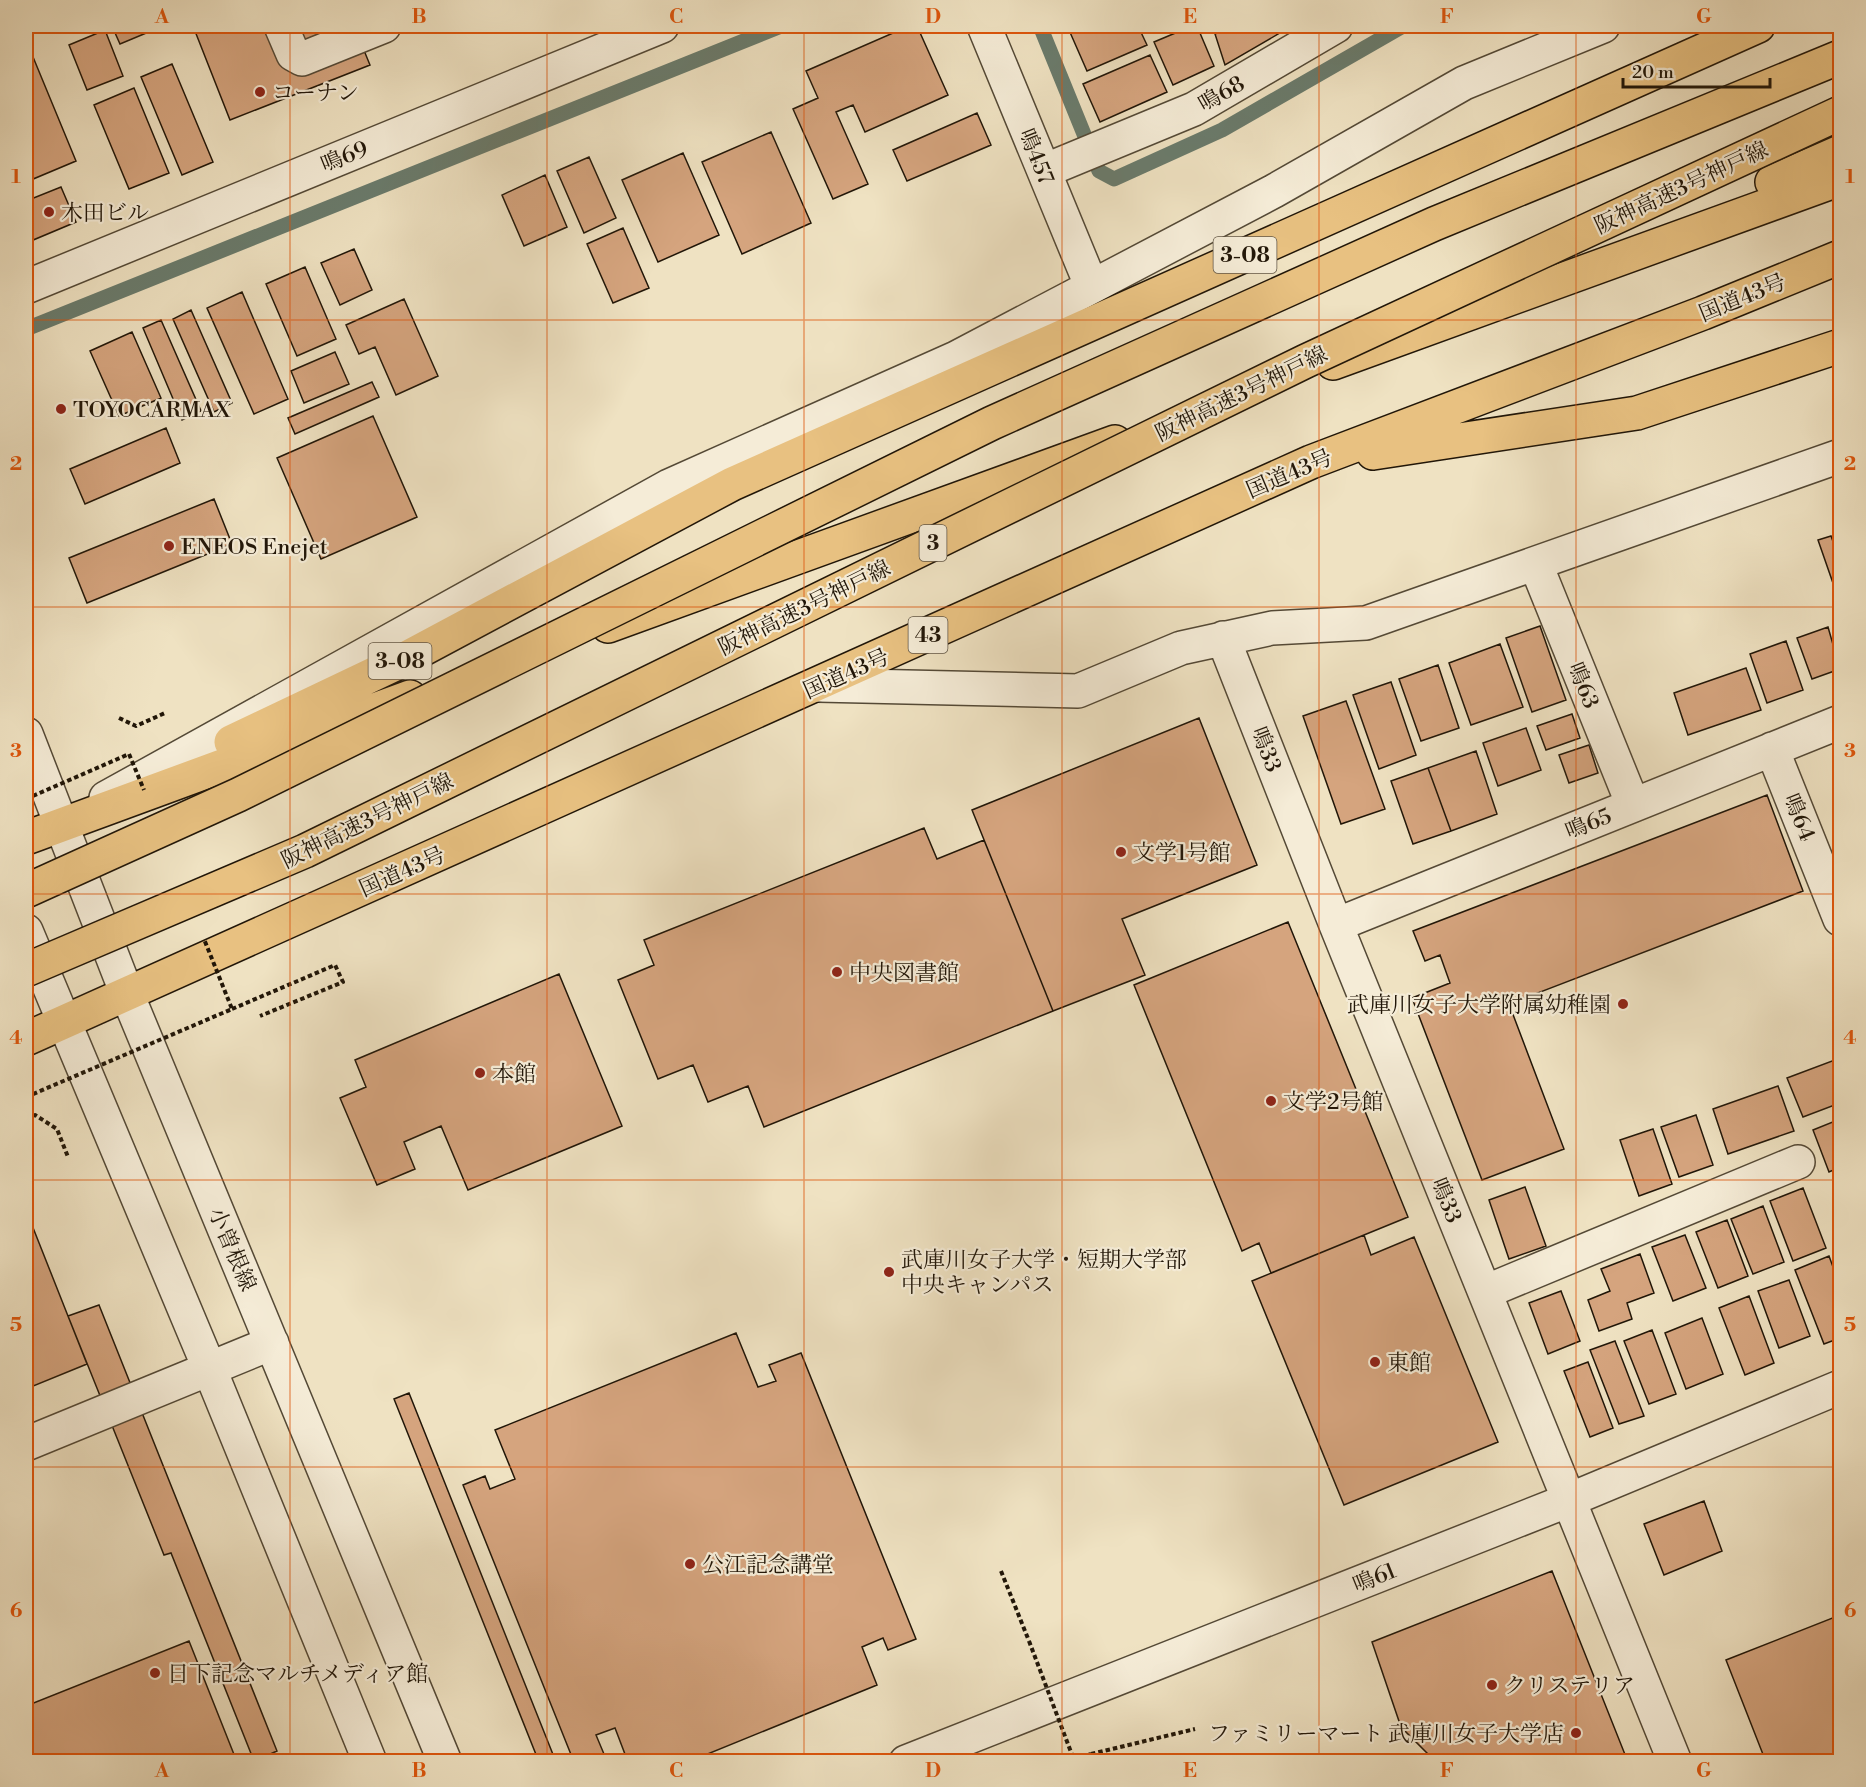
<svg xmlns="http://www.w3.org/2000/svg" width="1866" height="1787" viewBox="0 0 1866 1787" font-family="'Libre Bodoni','Noto Serif JP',serif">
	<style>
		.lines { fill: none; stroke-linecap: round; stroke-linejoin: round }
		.stream { stroke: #6a7b6c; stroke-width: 15 }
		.building { fill: #d5a47e; stroke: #211608; stroke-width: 1.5 }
		.minor-casing { stroke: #544936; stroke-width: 36 }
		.highway-casing { stroke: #211608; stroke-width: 36 }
		.path { stroke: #211608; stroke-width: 4; stroke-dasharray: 4.5 3; stroke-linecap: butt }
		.minor { stroke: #f5ecd7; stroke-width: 33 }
		.highway { stroke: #e8c181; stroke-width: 33 }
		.highway-bridge-casing { stroke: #211608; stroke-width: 36; stroke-linecap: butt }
		.path-bridge { stroke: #211608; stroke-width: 4; stroke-dasharray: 4.5 3; stroke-linecap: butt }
		.highway-bridge { stroke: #e8c181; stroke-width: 33 }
		.grid { fill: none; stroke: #de560c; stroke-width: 1.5; stroke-opacity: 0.55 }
		.poi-dot { fill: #8f2418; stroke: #f5ecd7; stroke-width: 2 }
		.labels { text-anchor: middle; stroke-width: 4.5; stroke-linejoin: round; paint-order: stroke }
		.shield { fill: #f5ecd7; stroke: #615646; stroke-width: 1.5 }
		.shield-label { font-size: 21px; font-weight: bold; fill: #211608 }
		.poi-label { font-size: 22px; fill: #211608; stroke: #f5ecd7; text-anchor: start }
		.street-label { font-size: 22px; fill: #211608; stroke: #f5ecd7 }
		.neatline { fill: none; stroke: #de560c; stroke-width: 2 }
		.grid-label { font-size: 20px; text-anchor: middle; font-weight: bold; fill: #de560c }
	</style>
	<rect width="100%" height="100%" fill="#efe2c2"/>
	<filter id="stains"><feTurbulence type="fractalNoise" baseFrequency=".00333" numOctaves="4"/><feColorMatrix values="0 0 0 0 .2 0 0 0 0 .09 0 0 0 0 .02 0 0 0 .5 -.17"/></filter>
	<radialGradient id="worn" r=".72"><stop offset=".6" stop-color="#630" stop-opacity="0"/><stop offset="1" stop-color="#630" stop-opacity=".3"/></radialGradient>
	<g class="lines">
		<path class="stream" d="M 1040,26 L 1099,171 L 1114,179 L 1222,130 L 1403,26
			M 26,329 L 781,26"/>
	</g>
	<path class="building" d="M 64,26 L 82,26 L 67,32 Z
		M 112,26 L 163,26 L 120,44 Z
		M 193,26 L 354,26 L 370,65 L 230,120 Z
		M 909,26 L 917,26 L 948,95 L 865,132 L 853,105 L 836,112 L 868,184 L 833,199 L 793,109 L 818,98 L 806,71 Z
		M 1079,26 L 1138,26 L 1147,45 L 1087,71 L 1069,30 Z
		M 1192,26 L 1197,26 L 1214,66 L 1173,85 L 1154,42 Z
		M 1233,26 L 1283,26 L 1285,30 L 1225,65 L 1215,34 Z
		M 105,30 L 123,76 L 87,90 L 69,45 Z
		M 26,40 L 76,161 L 26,182 Z
		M 1150,55 L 1167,92 L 1100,122 L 1083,84 Z
		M 172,64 L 213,162 L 182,175 L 141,77 Z
		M 134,88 L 169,173 L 129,189 L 94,105 Z
		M 977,113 L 991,145 L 907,181 L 893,150 Z
		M 771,132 L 811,223 L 742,254 L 702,162 Z
		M 683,153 L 719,235 L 658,262 L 622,180 Z
		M 589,157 L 616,218 L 584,233 L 557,171 Z
		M 545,175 L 567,227 L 524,246 L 502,195 Z
		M 61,187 L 76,222 L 26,243 L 26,201 Z
		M 623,228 L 649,288 L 613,303 L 587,244 Z
		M 354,249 L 372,290 L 340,305 L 321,263 Z
		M 305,267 L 336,339 L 297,356 L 266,284 Z
		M 242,292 L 288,399 L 254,414 L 207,308 Z
		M 404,299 L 438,376 L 396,395 L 375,347 L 359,354 L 346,325 Z
		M 191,310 L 232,403 L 214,412 L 173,319 Z
		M 161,320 L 201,411 L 182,420 L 143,328 Z
		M 132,332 L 161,398 L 119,416 L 90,351 Z
		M 335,352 L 349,384 L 304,403 L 291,371 Z
		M 372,382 L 379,397 L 295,434 L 288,418 Z
		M 373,416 L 417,517 L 321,559 L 277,458 Z
		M 166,428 L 180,463 L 85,504 L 70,469 Z
		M 214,499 L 232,544 L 87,603 L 69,558 Z
		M 1831,536 L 1840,561 L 1840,584 L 1834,586 L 1818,540 Z
		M 1540,626 L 1566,700 L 1532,712 L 1506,638 Z
		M 1828,627 L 1840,669 L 1812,679 L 1797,638 Z
		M 1786,641 L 1803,690 L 1767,703 L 1750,654 Z
		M 1500,644 L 1523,707 L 1471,725 L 1449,663 Z
		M 1438,665 L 1459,728 L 1421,741 L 1399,679 Z
		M 1746,668 L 1761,710 L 1688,735 L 1674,693 Z
		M 1391,682 L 1416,755 L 1379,769 L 1353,695 Z
		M 1346,701 L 1385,809 L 1341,824 L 1303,716 Z
		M 1572,714 L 1580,738 L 1546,750 L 1537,726 Z
		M 1199,718 L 1257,865 L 1122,919 L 1145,975 L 1053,1011 L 972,810 Z
		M 1526,728 L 1541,770 L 1498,786 L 1483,743 Z
		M 1589,745 L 1598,773 L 1569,783 L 1559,755 Z
		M 1476,751 L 1497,814 L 1451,831 L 1428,768 Z
		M 1428,768 L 1451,831 L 1413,844 L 1391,781 Z
		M 1767,795 L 1803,891 L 1509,1004 L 1564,1149 L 1482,1180 L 1412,998 L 1450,983 L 1440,955 L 1425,961 L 1413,931 Z
		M 924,828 L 937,859 L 984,840 L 1053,1011 L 764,1127 L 748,1086 L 708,1102 L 693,1065 L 658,1079 L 618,980 L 654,965 L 644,940 Z
		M 1288,922 L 1408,1217 L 1271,1273 L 1259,1243 L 1242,1251 L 1134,985 Z
		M 559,974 L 622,1126 L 468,1190 L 441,1126 L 404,1142 L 415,1169 L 377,1185 L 340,1098 L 366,1087 L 355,1060 Z
		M 1840,1058 L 1840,1103 L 1803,1117 L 1787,1078 Z
		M 1778,1086 L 1794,1131 L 1728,1154 L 1713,1109 Z
		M 1696,1115 L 1713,1165 L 1679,1177 L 1661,1127 Z
		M 1840,1119 L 1840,1167 L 1829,1172 L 1813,1130 Z
		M 1653,1129 L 1672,1184 L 1639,1196 L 1620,1140 Z
		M 1525,1187 L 1546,1246 L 1509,1259 L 1489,1200 Z
		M 1803,1188 L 1826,1248 L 1793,1261 L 1770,1201 Z
		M 1763,1206 L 1784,1262 L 1753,1274 L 1731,1219 Z
		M 26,1210 L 87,1364 L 26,1389 Z
		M 1727,1220 L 1748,1276 L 1718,1288 L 1696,1232 Z
		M 1364,1235 L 1371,1255 L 1414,1237 L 1498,1442 L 1344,1505 L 1252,1281 Z
		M 1685,1235 L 1706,1288 L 1673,1301 L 1652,1247 Z
		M 1640,1254 L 1654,1293 L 1627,1303 L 1632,1319 L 1599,1331 L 1588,1300 L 1610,1291 L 1601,1269 Z
		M 1829,1256 L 1840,1286 L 1840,1338 L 1824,1344 L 1795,1270 Z
		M 1789,1280 L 1810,1336 L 1779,1348 L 1758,1291 Z
		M 1561,1291 L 1580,1341 L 1548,1354 L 1529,1303 Z
		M 1749,1296 L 1774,1363 L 1745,1375 L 1719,1308 Z
		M 99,1305 L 277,1751 L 254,1761 L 171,1553 L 164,1555 L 68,1316 Z
		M 1702,1318 L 1723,1374 L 1686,1389 L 1665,1333 Z
		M 1652,1330 L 1676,1394 L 1649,1404 L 1624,1341 Z
		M 736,1333 L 758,1387 L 776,1381 L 769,1365 L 801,1353 L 916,1639 L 888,1650 L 883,1638 L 862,1647 L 877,1685 L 688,1762 L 628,1762 L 615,1728 L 596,1735 L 604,1754 L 586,1762 L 574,1762 L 463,1485 L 485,1476 L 490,1489 L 515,1479 L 495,1430 Z
		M 1615,1341 L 1644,1416 L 1619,1424 L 1590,1350 Z
		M 1588,1362 L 1613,1428 L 1590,1437 L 1564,1371 Z
		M 409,1393 L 556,1762 L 539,1762 L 394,1399 Z
		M 1704,1501 L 1722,1551 L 1664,1575 L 1644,1524 Z
		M 1552,1571 L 1626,1757 L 1614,1762 L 1436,1762 L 1401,1727 L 1372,1642 Z
		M 1840,1615 L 1840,1762 L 1766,1762 L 1726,1660 Z
		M 189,1641 L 237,1762 L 26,1762 L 26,1706 Z"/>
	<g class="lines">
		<defs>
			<path id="minor" d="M 281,26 L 293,54 L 302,59 L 384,26
				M 984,26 L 1091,285
				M 1044,171 L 1194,109 L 1336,26
				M 26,287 L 662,26
				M 1536,565 L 1633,805
				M 1223,638 L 1336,925 L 1675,1762
				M 818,685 L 1078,691 L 1181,648 L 1272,628 L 1366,623 L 1840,456
				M 26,734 L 127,994 L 445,1762
				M 1772,749 L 1840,919
				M 106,798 L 669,486 L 956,358 L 1274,191 L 1464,83 L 1603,26
				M 1336,925 L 1840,722
				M 26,931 L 210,1370 L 370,1762
				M 1485,1292 L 1798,1162
				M 26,1444 L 272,1343
				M 906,1762 L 1569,1500 L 1840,1387"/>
			<path id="highway" d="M 1772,182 L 1840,152
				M 1333,363 L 1840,179
				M 1373,453 L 1637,413 L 1840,346
				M 608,626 L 1115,442
				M 231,742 L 395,664 L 732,484 L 1758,26
				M 26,838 L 410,697
				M 26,1039 L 1311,462 L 1703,313 L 1840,257"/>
		</defs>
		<use href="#minor" class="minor-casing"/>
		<use href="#highway" class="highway-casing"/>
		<path class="path" d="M 119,718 L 136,726 L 165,713
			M 232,1009 L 335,965 L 343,982 L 260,1016
			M 26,1094 L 26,1097
			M 26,1119 L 35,1115 L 57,1129 L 68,1157
			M 1001,1571 L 1029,1641
			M 1091,1754 L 1195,1729"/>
		<use href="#minor" class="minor"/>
		<use href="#highway" class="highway"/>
		<defs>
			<path id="highway-bridge" d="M 26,891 L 238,795 L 992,423 L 1434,224 L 1840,57
				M 26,970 L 305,851 L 1306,361 L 1840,113"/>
		</defs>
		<use href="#highway-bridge" class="highway-bridge-casing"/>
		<path class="path-bridge" d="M 26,799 L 129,754 L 144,790
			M 26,1097 L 232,1009 L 204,939
			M 1029,1641 L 1074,1760 L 1091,1754"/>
		<use href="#highway-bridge" class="highway-bridge"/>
	</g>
	<path class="grid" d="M 290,26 L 290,1762M 547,26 L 547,1762M 804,26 L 804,1762M 1062,26 L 1062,1762M 1319,26 L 1319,1762M 1576,26 L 1576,1762M 26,320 L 1840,320M 26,607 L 1840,607M 26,894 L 1840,894M 26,1180 L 1840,1180M 26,1467 L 1840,1467"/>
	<g class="poi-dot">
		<circle cx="260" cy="92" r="6"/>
		<circle cx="49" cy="212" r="6"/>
		<circle cx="61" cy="409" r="6"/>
		<circle cx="169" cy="546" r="6"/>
		<circle cx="1121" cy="852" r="6"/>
		<circle cx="837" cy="972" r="6"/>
		<circle cx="1623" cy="1004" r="6"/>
		<circle cx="480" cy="1073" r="6"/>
		<circle cx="1271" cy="1101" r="6"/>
		<circle cx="889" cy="1272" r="6"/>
		<circle cx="1375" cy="1362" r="6"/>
		<circle cx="690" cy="1564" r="6"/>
		<circle cx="155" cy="1673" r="6"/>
		<circle cx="1492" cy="1685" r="6"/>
		<circle cx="1576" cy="1733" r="6"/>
	</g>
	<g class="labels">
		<g class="shield">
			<rect x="1213.5" y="237" width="63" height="36" rx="4.5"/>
			<rect x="919.5" y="525" width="27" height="36" rx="4.5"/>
			<rect x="908.5" y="617" width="39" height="36" rx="4.5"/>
			<rect x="368.5" y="643" width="63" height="36" rx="4.5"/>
		</g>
		<g class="shield-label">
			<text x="1245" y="262">3-08</text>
			<text x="933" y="550">3</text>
			<text x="928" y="642">43</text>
			<text x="400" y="668">3-08</text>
		</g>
		<g class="poi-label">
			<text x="272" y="100">コーナン</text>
			<text x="61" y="220">木田ビル</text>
			<text x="73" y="417">TOYOCARMAX</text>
			<text x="181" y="554">ENEOS Enejet</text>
			<text x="1133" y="860">文学1号館</text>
			<text x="849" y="980">中央図書館</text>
			<text x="1611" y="1012" text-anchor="end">武庫川女子大学附属幼稚園</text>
			<text x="492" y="1081">本館</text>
			<text x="1283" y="1109">文学2号館</text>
			<text x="901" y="1267">武庫川女子大学・短期大学部<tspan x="901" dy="25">中央キャンパス</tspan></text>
			<text x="1387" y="1370">東館</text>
			<text x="702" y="1572">公江記念講堂</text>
			<text x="167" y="1681">日下記念マルチメディア館</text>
			<text x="1504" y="1693">クリステリア</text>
			<text x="1564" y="1741" text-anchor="end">ファミリーマート 武庫川女子大学店</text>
		</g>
		<g class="street-label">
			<text transform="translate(1221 93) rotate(-30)" y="8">鳴68</text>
			<text transform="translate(344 156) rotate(-22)" y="8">鳴69</text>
			<text transform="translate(1037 156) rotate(68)" y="8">鳴457</text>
			<text transform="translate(1681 187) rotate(-25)" y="8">阪神高速3号神戸線</text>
			<text transform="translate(1742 297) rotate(-22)" y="8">国道43号</text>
			<text transform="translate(1241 393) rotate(-26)" y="8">阪神高速3号神戸線</text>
			<text transform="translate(1289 473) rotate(-23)" y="8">国道43号</text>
			<text transform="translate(804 607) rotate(-26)" y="8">阪神高速3号神戸線</text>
			<text transform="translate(846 673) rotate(-24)" y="8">国道43号</text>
			<text transform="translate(1584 685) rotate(68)" y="8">鳴63</text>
			<text transform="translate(1267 749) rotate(69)" y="8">鳴33</text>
			<text transform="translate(1800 817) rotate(68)" y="8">鳴64</text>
			<text transform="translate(367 820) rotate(-26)" y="8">阪神高速3号神戸線</text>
			<text transform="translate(1588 823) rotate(-22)" y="8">鳴65</text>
			<text transform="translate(402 871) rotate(-24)" y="8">国道43号</text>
			<text transform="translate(1447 1200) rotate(68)" y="8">鳴33</text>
			<text transform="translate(233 1249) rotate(67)" y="8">小曽根線</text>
			<text transform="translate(1374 1577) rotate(-22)" y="8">鳴61</text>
		</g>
	</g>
	<rect width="1866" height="1787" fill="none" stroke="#efe2c2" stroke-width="66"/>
	<path d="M1623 78v9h147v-9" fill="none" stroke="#211608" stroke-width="3"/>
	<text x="1632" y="78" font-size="18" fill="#211608" stroke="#f5ecd7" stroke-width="4.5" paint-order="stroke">20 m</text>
	<rect x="33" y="33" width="1800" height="1721" class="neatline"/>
	<g class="grid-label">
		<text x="162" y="23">A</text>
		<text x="419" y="23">B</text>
		<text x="676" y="23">C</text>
		<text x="933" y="23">D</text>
		<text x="1190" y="23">E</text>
		<text x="1447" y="23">F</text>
		<text x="1704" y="23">G</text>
		<text x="16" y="183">1</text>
		<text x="1850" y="183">1</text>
		<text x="16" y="470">2</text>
		<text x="1850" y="470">2</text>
		<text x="16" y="757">3</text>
		<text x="1850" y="757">3</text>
		<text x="16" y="1044">4</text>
		<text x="1850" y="1044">4</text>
		<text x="16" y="1331">5</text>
		<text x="1850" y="1331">5</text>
		<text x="16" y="1617">6</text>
		<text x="1850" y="1617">6</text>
		<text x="162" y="1777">A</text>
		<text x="419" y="1777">B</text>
		<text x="676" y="1777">C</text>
		<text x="933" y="1777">D</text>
		<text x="1190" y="1777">E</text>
		<text x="1447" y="1777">F</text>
		<text x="1704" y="1777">G</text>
	</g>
	<rect width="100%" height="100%" filter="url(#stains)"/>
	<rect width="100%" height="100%" fill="url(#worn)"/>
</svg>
